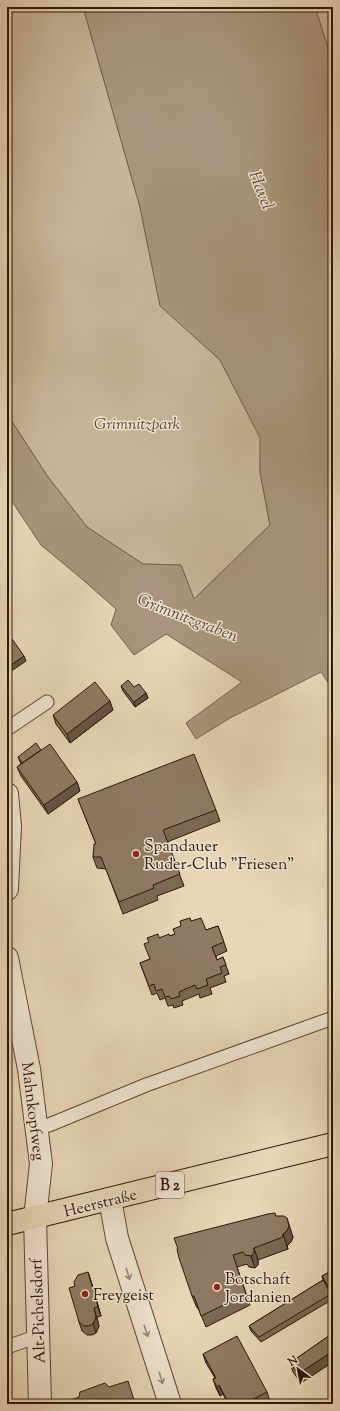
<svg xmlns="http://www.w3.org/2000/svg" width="340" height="1411" viewBox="0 0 340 1411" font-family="'Sorts Mill Goudy',serif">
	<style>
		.green { fill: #c8b599; stroke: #7b6650 }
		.water { fill: #a9957b; stroke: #78624c }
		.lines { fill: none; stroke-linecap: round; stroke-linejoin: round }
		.lane-casing { stroke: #5c4632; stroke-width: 15 }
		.street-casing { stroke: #5c4632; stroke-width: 24 }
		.primary-casing { stroke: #2e1606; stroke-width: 24 }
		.lane { stroke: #f0e4d0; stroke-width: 13 }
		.street { stroke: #f0e4d0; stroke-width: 22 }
		.primary { stroke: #e8d6b7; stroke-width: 22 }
		.wall { fill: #7b6954; stroke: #2e1606 }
		.shaded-wall { fill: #645545; stroke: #2e1606 }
		.building { fill: #8f7a62; stroke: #2e1606 }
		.oneway { stroke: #998775 }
		.poi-dot { fill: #8f2418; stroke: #f0e4d0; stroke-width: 1.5 }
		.labels { text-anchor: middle; stroke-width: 3; stroke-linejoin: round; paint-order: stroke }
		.shield { fill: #f0e4d0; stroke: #685443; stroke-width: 1 }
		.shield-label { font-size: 15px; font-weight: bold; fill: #2e1606 }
		.park-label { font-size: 16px; font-style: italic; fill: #5c4632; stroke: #f0e4d0 }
		.poi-label { font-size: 16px; fill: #2e1606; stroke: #f0e4d0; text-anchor: start }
		.street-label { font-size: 16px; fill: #2e1606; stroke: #f0e4d0 }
		.water-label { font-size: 17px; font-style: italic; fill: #5f4935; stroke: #f0e4d0 }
	</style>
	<rect width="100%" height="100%" fill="#e8d6b7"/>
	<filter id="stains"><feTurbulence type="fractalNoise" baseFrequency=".005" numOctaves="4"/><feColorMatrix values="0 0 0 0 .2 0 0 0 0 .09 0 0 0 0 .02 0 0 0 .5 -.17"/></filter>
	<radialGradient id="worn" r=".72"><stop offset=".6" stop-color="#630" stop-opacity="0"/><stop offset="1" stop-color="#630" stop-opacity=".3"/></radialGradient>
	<path class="green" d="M 7,7 L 83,7 L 140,207 L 160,305 L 220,360 L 261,438 L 260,472 L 270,525 L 194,599 L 181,565 L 143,564 L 87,527 L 48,477 L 7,414 Z
		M 315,7 L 333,7 L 333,64 Z
		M 7,1138 L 9,1138 L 10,1161 L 7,1162 Z"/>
	<path class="water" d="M 83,7 L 315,7 L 333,64 L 333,690 L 321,672 L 230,718 L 196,739 L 186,723 L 242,682 L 166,634 L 134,655 L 111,625 L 116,609 L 82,579 L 41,545 L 7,494 L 7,414 L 48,477 L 87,527 L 143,564 L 181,565 L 194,599 L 270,525 L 260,472 L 260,438 L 220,360 L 160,306 L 140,207 Z"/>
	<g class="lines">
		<defs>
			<path id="lane" d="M 7,729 L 47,702
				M 37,1128 L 49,1125 L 146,1085 L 333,1018
				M 7,1347 L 38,1336"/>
			<path id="street" d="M 7,794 L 10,826 L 7,889
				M 7,958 L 29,1069 L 41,1164 L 35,1218 L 40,1404
				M 110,1199 L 117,1238 L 170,1404"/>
			<path id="primary" d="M 7,1224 L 333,1144"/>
		</defs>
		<use href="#lane" class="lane-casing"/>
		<use href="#street" class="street-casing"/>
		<use href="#primary" class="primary-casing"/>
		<use href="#lane" class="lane"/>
		<use href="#street" class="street"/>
		<use href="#primary" class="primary"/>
	</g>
	<path class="wall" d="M 121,686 L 134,687 L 146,693 L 148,698 L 135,707 L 123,691 Z
		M 113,710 L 70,743 L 56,724 L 53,715 Z
		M 41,750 L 77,782 L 80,791 L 48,814 L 21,776 L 17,767 L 21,764 L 18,757 Z
		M 78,799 L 216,810 L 220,821 L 167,842 L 184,886 L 157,896 L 158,900 L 123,914 L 106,869 L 97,868 L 93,857 L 96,844 Z
		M 191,921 L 206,930 L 218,926 L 227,951 L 216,956 L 217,960 L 223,957 L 229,974 L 224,976 L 226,982 L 210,988 L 212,994 L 200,998 L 199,994 L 182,1001 L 183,1005 L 174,1008 L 173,1005 L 168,1006 L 165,998 L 160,1000 L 157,993 L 152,995 L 140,963 L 150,959 L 159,938 L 170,936 L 175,934 Z
		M 268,1214 L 276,1216 L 293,1237 L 291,1242 L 287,1246 L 288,1249 L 258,1260 L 258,1265 L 255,1268 L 249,1267 L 247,1264 L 237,1267 L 250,1305 L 206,1327 L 201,1315 L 198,1308 L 197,1308 L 192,1296 Z
		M 333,1270 L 333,1299 L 261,1342 L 251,1331 L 249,1326 L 323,1280 L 322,1276 Z
		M 88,1272 L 91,1281 L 101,1316 L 97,1317 L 99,1326 L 96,1333 L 92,1335 L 87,1335 L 82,1331 L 79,1322 L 75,1286 Z
		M 333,1333 L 301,1383 L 293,1372 L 290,1363 Z
		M 203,1354 L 267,1392 L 270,1401 L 264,1404 L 228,1404 L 223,1394 L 220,1396 L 216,1388 L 213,1379 L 215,1378 L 206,1363 Z"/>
	<path class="shaded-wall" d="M 24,656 L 26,661 L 7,674 L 7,668 Z
		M 146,693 L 148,698 L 135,707 L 134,702 Z
		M 110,701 L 113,710 L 70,743 L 67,734 Z
		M 77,782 L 80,791 L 48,814 L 44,805 Z
		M 287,1218 L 293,1237 L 291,1242 L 287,1246 L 288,1249 L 283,1234 Z
		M 254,1248 L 258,1260 L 258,1265 L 255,1268 L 251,1256 Z
		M 88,1272 L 91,1281 L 101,1316 L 98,1307 Z
		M 94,1308 L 99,1326 L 96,1333 L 93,1324 Z
		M 333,1351 L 333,1362 L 301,1383 L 298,1374 Z
		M 219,1385 L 223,1394 L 220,1396 L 217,1387 Z"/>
	<path class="building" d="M 10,636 L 24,656 L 7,668 L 7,638 Z
		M 128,680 L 134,687 L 139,684 L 146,693 L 134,702 L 121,686 Z
		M 95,682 L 110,701 L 67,734 L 53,715 Z
		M 36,743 L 41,750 L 22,763 L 18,757 Z
		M 50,744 L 77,782 L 44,805 L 17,767 Z
		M 194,754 L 216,810 L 163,830 L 180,874 L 153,885 L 154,888 L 119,902 L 101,857 L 93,857 L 94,844 L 96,844 L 78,799 Z
		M 190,918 L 191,921 L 201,918 L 206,930 L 218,926 L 224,942 L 212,947 L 217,960 L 223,957 L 226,965 L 220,967 L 222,973 L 206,979 L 208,985 L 197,989 L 195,985 L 179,992 L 180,996 L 171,999 L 169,996 L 165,997 L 162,989 L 156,991 L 154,984 L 149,986 L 140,963 L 150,959 L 144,944 L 149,942 L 147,938 L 158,934 L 159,938 L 169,934 L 170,936 L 175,934 L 173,929 L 181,926 L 180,921 Z
		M 275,1213 L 276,1216 L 284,1216 L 287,1218 L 289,1226 L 287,1231 L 283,1234 L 283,1237 L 254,1248 L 254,1253 L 251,1256 L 245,1255 L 243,1252 L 233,1255 L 246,1294 L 201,1316 L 197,1304 L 194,1296 L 192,1296 L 179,1258 L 177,1249 L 178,1249 L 174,1238 L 268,1214 Z
		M 333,1270 L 333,1295 L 322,1276 Z
		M 88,1272 L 98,1307 L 94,1308 L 96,1317 L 93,1324 L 89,1326 L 84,1326 L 79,1322 L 69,1288 L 75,1286 L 74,1282 L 78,1275 Z
		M 323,1280 L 331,1294 L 259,1337 L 249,1326 Z
		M 333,1333 L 333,1351 L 298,1374 L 290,1363 Z
		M 237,1336 L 267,1392 L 244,1404 L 229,1404 L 219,1385 L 217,1387 L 213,1379 L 216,1378 L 203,1354 Z
		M 128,1381 L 134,1400 L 136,1400 L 138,1404 L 60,1404 L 79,1397 L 80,1392 L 105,1383 L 109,1387 Z
		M 275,1400 L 277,1404 L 266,1404 Z"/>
	<defs><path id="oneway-shaft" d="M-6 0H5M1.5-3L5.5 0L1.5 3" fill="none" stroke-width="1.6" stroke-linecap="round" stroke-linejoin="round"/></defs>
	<g class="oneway">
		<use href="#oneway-shaft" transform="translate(128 1274) rotate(72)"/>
		<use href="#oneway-shaft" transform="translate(146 1331) rotate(72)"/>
		<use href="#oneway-shaft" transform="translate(161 1378) rotate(73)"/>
	</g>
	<g class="poi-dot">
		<circle cx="136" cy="854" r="4"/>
		<circle cx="217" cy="1287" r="4"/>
		<circle cx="85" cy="1294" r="4"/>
	</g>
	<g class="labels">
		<rect class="shield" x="156" y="1172" width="28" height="26" rx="3"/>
		<g class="shield-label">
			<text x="170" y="1190">B 2</text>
		</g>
		<g class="park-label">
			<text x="137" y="429">Grimnitzpark</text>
		</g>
		<g class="poi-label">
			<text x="144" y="851">Spandauer<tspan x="144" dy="18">Ruder-Club "Friesen"</tspan></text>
			<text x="225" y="1284">Botschaft<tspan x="225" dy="18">Jordanien</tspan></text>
			<text x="93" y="1300">Freygeist</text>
		</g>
		<g class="street-label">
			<text transform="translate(34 1111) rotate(83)" y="6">Mahnkopfweg</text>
			<text transform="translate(100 1202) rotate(-14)" y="6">Heerstraße</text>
			<text transform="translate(37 1311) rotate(-92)" y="6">Alt-Pichelsdorf</text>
		</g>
		<g class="water-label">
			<text transform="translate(262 190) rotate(69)" y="6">Havel</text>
			<text transform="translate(188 617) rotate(21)" y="6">Grimnitzgraben</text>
		</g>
	</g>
	<rect width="340" height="1411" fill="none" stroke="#e8d6b7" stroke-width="24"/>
	<rect x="8" y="8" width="324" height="1395" fill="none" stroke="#2e1606" stroke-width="2"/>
	<rect x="12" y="12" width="316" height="1387" fill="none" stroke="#2e1606"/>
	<g transform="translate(298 1369) rotate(328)" stroke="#f0e4d0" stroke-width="3" paint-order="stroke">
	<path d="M0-3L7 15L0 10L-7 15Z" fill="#2e1606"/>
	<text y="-6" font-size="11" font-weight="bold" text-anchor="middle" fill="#2e1606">N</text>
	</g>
	<rect width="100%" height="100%" filter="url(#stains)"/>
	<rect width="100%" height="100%" fill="url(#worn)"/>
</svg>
